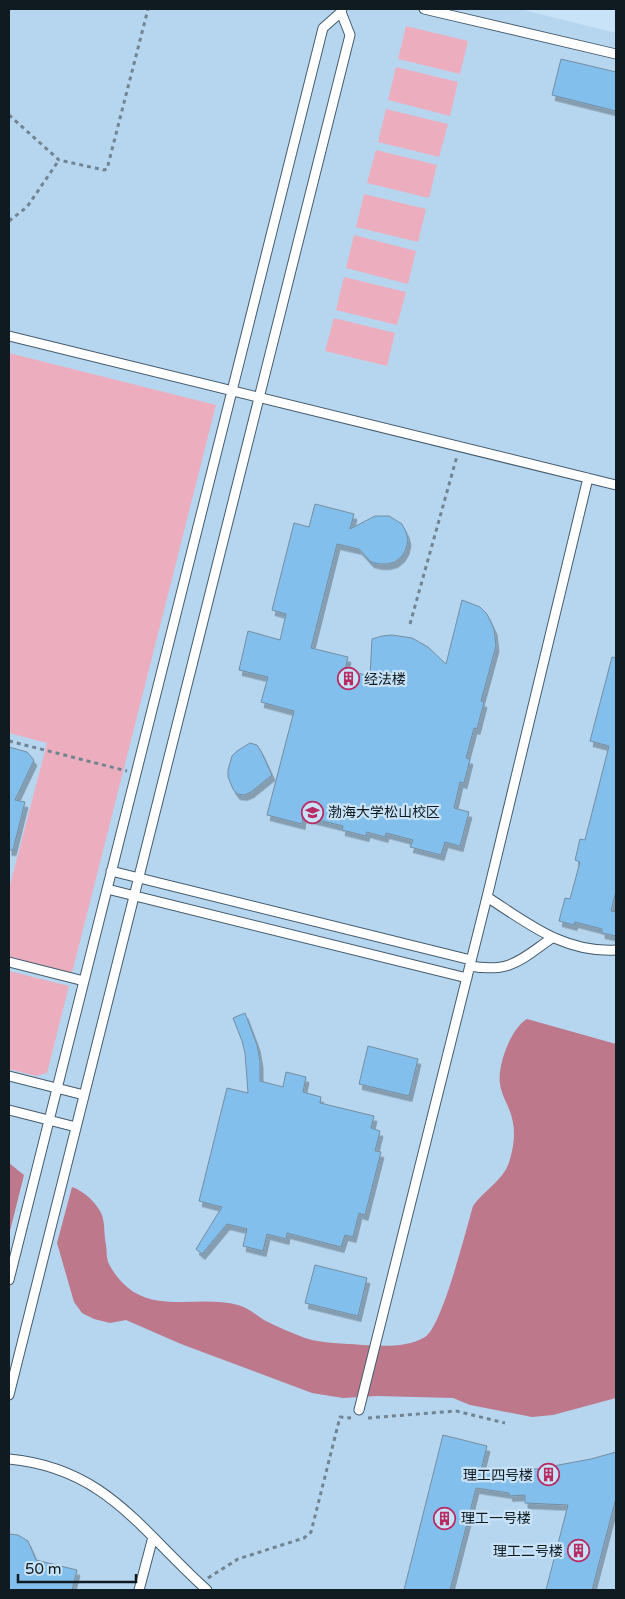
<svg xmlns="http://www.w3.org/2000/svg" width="625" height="1599" viewBox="0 0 625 1599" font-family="'Varela Round','Noto Sans SC',sans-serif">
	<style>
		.built { fill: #b6d6f0 }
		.green { fill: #ecaebe }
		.water { fill: #bd788b }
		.building { fill: #83bfec; stroke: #748da0; filter: url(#shadow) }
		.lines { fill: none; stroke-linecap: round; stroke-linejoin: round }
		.service-casing { stroke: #455c6d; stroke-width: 11 }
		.path { stroke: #718492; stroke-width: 3; stroke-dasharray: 4 4; stroke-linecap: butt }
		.service { stroke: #fff; stroke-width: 9 }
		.labels { text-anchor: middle; stroke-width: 4.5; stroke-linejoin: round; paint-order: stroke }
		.poi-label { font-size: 14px; fill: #101a21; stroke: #c8e3f7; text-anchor: start }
	</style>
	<defs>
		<filter id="shadow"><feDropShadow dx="3" dy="5.5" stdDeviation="0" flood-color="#0004"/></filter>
	</defs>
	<rect width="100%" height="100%" fill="#c8e3f7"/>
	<path class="built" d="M 9,9 L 520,9 L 616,33 L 616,1590 L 9,1590 Z"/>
	<path class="green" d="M 406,26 L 468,41 L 460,74 L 398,59 Z
		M 396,67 L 458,82 L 450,116 L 388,100 Z
		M 386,109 L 448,124 L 439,157 L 378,142 Z
		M 376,150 L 437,165 L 429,198 L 367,183 Z
		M 364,194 L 426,209 L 418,242 L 356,227 Z
		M 354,235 L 416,251 L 408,284 L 346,268 Z
		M 344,277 L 406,292 L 397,325 L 336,310 Z
		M 334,318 L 395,333 L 387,366 L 325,351 Z
		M 9,353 L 216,405 L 72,973 L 9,957 L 9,889 L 47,743 L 9,733 Z
		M 9,971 L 69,986 L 47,1073 L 36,1076 L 9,1069 Z"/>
	<path class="water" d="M 527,1019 L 616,1044 L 616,1398 L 553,1415 L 532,1417 L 470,1405 L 453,1398 L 377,1396 L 343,1398 L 312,1393 L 181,1344 L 126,1320 L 110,1323 L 94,1319 L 82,1313 L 74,1302 L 57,1243 L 72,1187 C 84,1191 97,1203 102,1215 C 105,1224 104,1236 106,1245 C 107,1251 106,1258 109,1264 C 113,1272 120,1281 127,1287 C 157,1313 202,1295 238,1305 C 248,1308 255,1314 264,1320 C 277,1327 292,1333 305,1338 C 323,1344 344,1343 362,1345 C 383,1346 406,1348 425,1337 C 442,1327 466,1230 473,1206 C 485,1189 505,1180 510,1159 C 515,1142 516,1126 509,1109 C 506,1101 501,1093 500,1084 C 497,1066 511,1028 527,1019 Z
		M 9,1163 L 24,1175 L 9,1235 Z"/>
	<path class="building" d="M 561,59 L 616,72 L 616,111 L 552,95 Z
		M 315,504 L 354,514 L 350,529 L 375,516 L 389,516 L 402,524 L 406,532 L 408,540 L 406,549 L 402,556 L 395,562 L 387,564 L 379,564 L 371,562 L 359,549 L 337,544 L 311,648 L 348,657 L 345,670 L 370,676 L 372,639 L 382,636 L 392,635 L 412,638 L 428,647 L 446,664 L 462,600 L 480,607 L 487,614 L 494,629 L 496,646 L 481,701 L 484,702 L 477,729 L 474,728 L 466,758 L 470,759 L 464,783 L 460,782 L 454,808 L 469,812 L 460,846 L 445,842 L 441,855 L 410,847 L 413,840 L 386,833 L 385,837 L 367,832 L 366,836 L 342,830 L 343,826 L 310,818 L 303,817 L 302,824 L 267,815 L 294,711 L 261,702 L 268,677 L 239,670 L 248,631 L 280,640 L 286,614 L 272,610 L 294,523 L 309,527 Z
		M 612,657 L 616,658 L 616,891 L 611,911 L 616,912 L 616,936 L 602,933 L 602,929 L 575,922 L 574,925 L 559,921 L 565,898 L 570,899 L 580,862 L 575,860 L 580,839 L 585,840 L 609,746 L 590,741 Z
		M 250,743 L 257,745 L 261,751 L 272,775 L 251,792 L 244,795 L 237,794 L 233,789 L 228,777 L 228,770 L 232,756 L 237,751 Z
		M 9,747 L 27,752 L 34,760 L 15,800 L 25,802 L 13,850 L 9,850 Z
		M 245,1013 L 257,1045 L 260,1062 L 260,1081 L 283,1087 L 286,1072 L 306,1077 L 303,1092 L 321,1097 L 320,1103 L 374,1116 L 371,1128 L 380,1131 L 375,1151 L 381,1152 L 365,1215 L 359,1213 L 353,1237 L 345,1235 L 341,1247 L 287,1233 L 286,1239 L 267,1234 L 263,1251 L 243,1246 L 247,1229 L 227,1224 L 202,1254 L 196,1249 L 222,1207 L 199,1201 L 227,1088 L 248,1093 L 245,1053 L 242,1041 L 233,1018 Z
		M 368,1046 L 418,1059 L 409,1096 L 359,1084 Z
		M 315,1265 L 367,1278 L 358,1316 L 305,1303 Z
		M 443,1435 L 487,1446 L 481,1470 L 537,1469 L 591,1459 L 616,1452 L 616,1498 L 592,1590 L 546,1590 L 568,1505 L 525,1503 L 525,1495 L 510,1496 L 509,1493 L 476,1488 L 450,1590 L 404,1590 Z
		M 9,1534 L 18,1535 L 28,1541 L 36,1560 L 77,1570 L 72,1590 L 9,1590 Z"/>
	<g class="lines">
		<defs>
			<path id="service" d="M 424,9 L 616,54
				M 9,336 L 616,485
				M 111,871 L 471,960
				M 107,889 L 467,978
				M 487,897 C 529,924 564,953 616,950
				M 9,962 L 84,981
				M 470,966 C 511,973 520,960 552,938
				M 9,1076 L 84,1095
				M 9,1110 L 76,1127
				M 9,1280 L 323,28 L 341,12 L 342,9
				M 9,1395 L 350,35 L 341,12
				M 359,1410 L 487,897 L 588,478
				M 9,1459 C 106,1468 141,1531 207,1590
				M 139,1590 L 153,1537"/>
		</defs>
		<use href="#service" class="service-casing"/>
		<path class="path" d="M 9,115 L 59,160 L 104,170 L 107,169 L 148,9
			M 9,221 L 27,207 L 59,160
			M 410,624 L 457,456
			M 9,741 L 127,771
			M 368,1418 L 456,1411 L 505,1423
			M 208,1578 L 238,1559 L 304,1538 L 311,1532 L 340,1417 L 351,1418"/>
		<use href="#service" class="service"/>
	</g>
	<defs>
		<symbol id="building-ring" viewBox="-11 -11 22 22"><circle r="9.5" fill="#c8e3f7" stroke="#b82c63" stroke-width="1.5"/><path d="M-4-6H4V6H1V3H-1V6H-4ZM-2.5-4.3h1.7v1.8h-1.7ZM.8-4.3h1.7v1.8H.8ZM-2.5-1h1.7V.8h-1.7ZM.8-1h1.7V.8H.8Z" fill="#b82c63"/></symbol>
		<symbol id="university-ring" viewBox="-11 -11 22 22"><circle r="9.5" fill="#c8e3f7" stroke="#b82c63" stroke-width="1.5"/><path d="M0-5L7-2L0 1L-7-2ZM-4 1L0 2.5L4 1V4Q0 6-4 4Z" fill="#b82c63"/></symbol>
	</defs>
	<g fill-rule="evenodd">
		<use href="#building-ring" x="336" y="666" width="25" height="25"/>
		<use href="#university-ring" x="300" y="800" width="25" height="25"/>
		<use href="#building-ring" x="536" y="1462" width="25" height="25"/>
		<use href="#building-ring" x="432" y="1506" width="25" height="25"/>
		<use href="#building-ring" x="566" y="1538" width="25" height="25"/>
	</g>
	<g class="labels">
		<g class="poi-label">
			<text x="364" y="684">经法楼</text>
			<text x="328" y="817">渤海大学松山校区</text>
			<text x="533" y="1480" text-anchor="end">理工四号楼</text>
			<text x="461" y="1523">理工一号楼</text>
			<text x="563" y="1556" text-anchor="end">理工二号楼</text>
		</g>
	</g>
	<rect width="625" height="1599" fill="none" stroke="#101a21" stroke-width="20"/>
	<path d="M18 1574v8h118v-8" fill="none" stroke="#101a21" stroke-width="2.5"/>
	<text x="25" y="1574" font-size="15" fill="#101a21" stroke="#c8e3f7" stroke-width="4" paint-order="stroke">50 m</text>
</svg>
